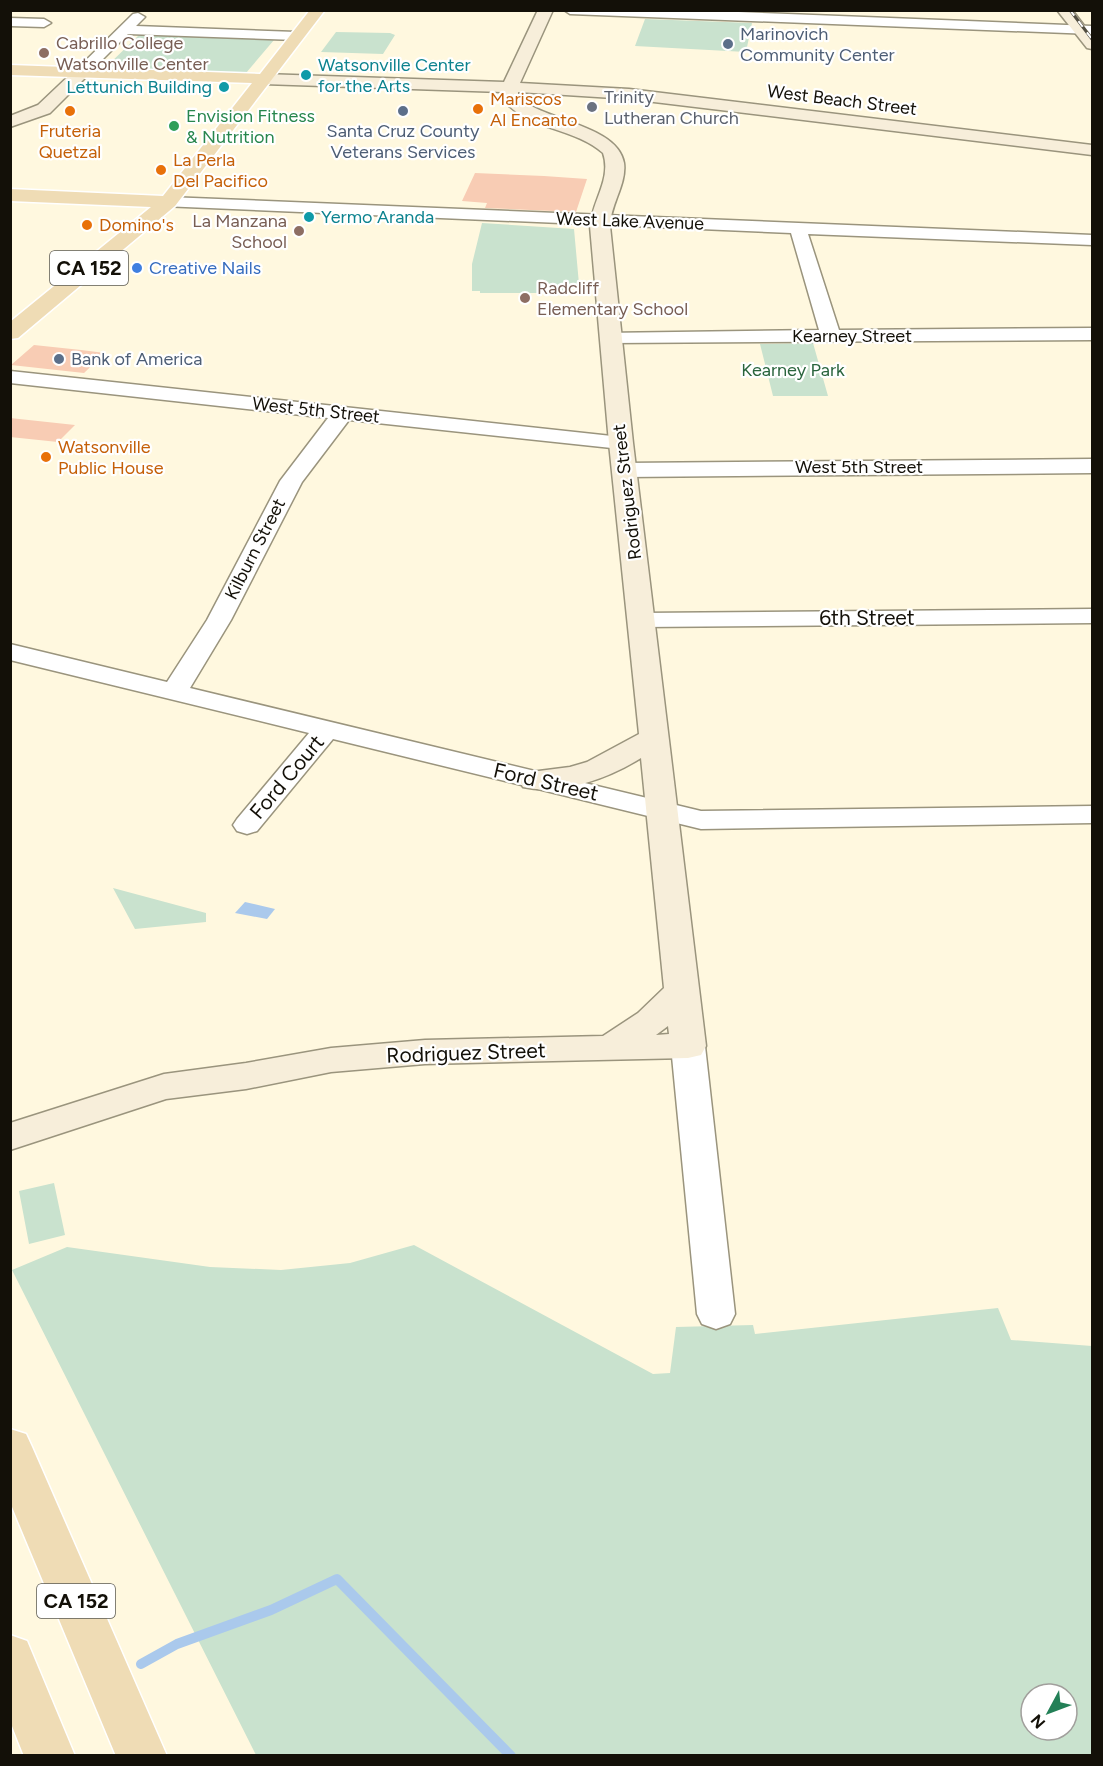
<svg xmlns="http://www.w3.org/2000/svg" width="1103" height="1766" viewBox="0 0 1103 1766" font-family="Figtree,sans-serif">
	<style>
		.green { fill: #c9e2ce; fill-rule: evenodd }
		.water { fill: #aac9ec }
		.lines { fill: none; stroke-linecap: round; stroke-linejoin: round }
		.stream { stroke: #aac9ec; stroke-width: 10 }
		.building { fill: #f8ccb4 }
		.street-casing { stroke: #9a947d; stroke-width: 3 }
		.secondary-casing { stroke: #9a947d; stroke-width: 3 }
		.primary-casing { stroke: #fff; stroke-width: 3 }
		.street { fill: #fff; fill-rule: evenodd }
		.secondary { fill: #f7eeda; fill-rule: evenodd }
		.primary { fill: #efdcb5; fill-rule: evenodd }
		.rail-casing { stroke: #524e42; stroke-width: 3 }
		.rail { stroke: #fff; stroke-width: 2; stroke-dasharray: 7; stroke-linecap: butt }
		.service-dot { fill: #5c6f8a; stroke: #fff; stroke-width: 2 }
		.education-dot { fill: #8d6e63; stroke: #fff; stroke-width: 2 }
		.culture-dot { fill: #0f9aa8; stroke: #fff; stroke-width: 2 }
		.worship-dot { fill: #6b7280; stroke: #fff; stroke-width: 2 }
		.food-dot { fill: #e8710a; stroke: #fff; stroke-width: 2 }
		.leisure-dot { fill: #2e9e5b; stroke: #fff; stroke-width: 2 }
		.shop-dot { fill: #3f7fe0; stroke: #fff; stroke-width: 2 }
		.labels { text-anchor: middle; stroke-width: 4.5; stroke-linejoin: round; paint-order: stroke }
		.far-service-label { font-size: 18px; fill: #4e5e75; stroke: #fff; text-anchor: start }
		.far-education-label { font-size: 18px; fill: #785e54; stroke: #fff; text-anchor: start }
		.far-culture-label { font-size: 18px; fill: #0d838f; stroke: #fff; text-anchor: start }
		.far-worship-label { font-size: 18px; fill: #5b616d; stroke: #fff; text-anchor: start }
		.far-food-label { font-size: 18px; fill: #c56008; stroke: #fff; text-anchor: start }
		.far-street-label { font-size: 18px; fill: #131008; stroke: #fff }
		.far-leisure-label { font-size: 18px; fill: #27864d; stroke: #fff; text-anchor: start }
		.far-shop-label { font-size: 18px; fill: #366cbe; stroke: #fff; text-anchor: start }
		.far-park-label { font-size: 18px; fill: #2a653d; stroke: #fff }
		.shield { fill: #fff; stroke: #5a5852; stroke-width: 1.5 }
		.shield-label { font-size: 20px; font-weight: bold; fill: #131008 }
		.street-label { font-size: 21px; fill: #131008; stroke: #fff }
	</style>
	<rect width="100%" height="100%" fill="#fff8df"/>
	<path class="green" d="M 645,19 L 752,23 L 746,52 L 635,46 Z
		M 336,32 L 390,33 L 395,35 L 383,54 L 321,52 Z
		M 139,35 L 274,40 L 246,73 L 105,68 Z
		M 482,223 L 574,229 L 579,284 L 561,293 L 480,293 L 480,291 L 472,291 L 472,264 Z
		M 813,343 L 828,396 L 773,396 L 760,344 Z
		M 113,888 L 206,913 L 206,922 L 135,929 Z
		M 54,1183 L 65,1235 L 29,1244 L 19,1191 Z
		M 414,1245 L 653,1374 L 670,1373 L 676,1327 L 753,1325 L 755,1334 L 998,1308 L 1011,1340 L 1092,1346 L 1092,1755 L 256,1755 L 12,1270 L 67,1247 L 210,1267 L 281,1270 L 350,1263 ZM 1031,1694 L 1067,1694 L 1067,1730 L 1031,1730 Z"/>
	<path class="water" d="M 245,902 L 275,909 L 267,919 L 235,913 Z"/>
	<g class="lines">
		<path class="stream" d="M 141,1664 L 177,1644 L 271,1610 L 337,1579 L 511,1756"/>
	</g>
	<path class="building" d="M 475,173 L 544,176 L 587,179 L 576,212 L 485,208 L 487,203 L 462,201 Z
		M 34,345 L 81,350 L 105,353 L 84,373 L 11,365 Z
		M 10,418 L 75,425 L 58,442 L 10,437 Z"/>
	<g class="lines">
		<defs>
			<path id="street" d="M 564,10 L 688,10 L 1092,26 L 1092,34 L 570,14 Z
				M 138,13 L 145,17 L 136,26 L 296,32 L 303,36 L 296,40 L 128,34 L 87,75 L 77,75 L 75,72 L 77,69 L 133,14 Z
				M 10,18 L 44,19 L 51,23 L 44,27 L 10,26 Z
				M 168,197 L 1092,235 L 1092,245 L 808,234 L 839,330 L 1092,328 L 1092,340 L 611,343 L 604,341 L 601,337 L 604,333 L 819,330 L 791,233 L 162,206 L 160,202 L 162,198 Z
				M 10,371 L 621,437 L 629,438 L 632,443 L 629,448 L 621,449 L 349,420 L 302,482 L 231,620 L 190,688 L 701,811 L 1092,806 L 1092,823 L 701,829 L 333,739 L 257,831 L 247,834 L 237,831 L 233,825 L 237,819 L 309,733 L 10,660 L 10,644 L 167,682 L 207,620 L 280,481 L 328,418 L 10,383 Z
				M 1092,459 L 1092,473 L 625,477 L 617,475 L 614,470 L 617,465 L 625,463 Z
				M 1092,609 L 1092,623 L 642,627 L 633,625 L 630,620 L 633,615 L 642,613 Z
				M 688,1035 L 700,1038 L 705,1046 L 735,1314 L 730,1324 L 716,1329 L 702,1324 L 697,1314 L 671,1046 L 676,1038 Z"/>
			<path id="secondary" d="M 538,10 L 553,10 L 520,83 L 629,89 L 1092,145 L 1092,155 L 629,99 L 518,92 L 518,97 C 544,121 618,125 624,163 C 627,184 610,205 610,226 L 633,443 L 706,1046 L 701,1055 L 688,1058 L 425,1064 L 331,1072 L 246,1089 L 166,1099 L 10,1150 L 10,1123 L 164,1074 L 246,1063 L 331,1048 L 425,1040 L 603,1036 L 638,1013 L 664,988 L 641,758 C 609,778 561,796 523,787 L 519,780 L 523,773 L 570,767 L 587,762 L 639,734 L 609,443 L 590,226 C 592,201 612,179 603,153 C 574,127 525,130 502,98 L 502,92 L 263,84 L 255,79 L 263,74 L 504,82 ZM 668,1026 L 669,1034 L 656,1035 Z
				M 1057,10 L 1072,10 L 1092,36 L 1092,49 L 1087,48 Z
				M 82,67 L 88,69 L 90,72 L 88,75 L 50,113 L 10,127 L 10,116 L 38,105 L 76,69 Z"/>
			<path id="primary" d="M 310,10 L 325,10 L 175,206 L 18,338 L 10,339 L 10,322 L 151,207 L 10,201 L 10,189 L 163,196 L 252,83 L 10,75 L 10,65 L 260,74 Z
				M 10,1429 L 26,1434 L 32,1447 L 167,1756 L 116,1756 L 10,1502 Z
				M 10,1635 L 27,1641 L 75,1756 L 24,1756 L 10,1721 Z"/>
		</defs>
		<use href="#street" class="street-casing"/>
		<use href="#secondary" class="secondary-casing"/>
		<use href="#primary" class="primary-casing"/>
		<use href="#street" class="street"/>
		<use href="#secondary" class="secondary"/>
		<use href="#primary" class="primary"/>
		<defs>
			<path id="rail" d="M 1070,10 L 1092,39"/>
		</defs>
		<use href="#rail" class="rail-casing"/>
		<use href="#rail" class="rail"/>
	</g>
	<g class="service-dot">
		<circle cx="728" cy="44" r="6"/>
		<circle cx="403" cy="111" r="6"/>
		<circle cx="59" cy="359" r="6"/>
	</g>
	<g class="education-dot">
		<circle cx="44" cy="53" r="6"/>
		<circle cx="299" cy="231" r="6"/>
		<circle cx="525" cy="298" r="6"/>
	</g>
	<g class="culture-dot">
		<circle cx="306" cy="75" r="6"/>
		<circle cx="224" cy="87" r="6"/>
		<circle cx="309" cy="217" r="6"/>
	</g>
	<circle class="worship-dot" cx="592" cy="107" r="6"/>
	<g class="food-dot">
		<circle cx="478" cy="109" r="6"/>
		<circle cx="70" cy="111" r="6"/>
		<circle cx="161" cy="170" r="6"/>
		<circle cx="87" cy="225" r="6"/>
		<circle cx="46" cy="457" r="6"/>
	</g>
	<circle class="leisure-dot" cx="174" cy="126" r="6"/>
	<circle class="shop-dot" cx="137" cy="268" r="6"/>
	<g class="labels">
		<g class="far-service-label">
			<text x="740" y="40">Marinovich<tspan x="740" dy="21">Community Center</tspan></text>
			<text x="403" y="137" text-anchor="middle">Santa Cruz County<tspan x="403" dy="21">Veterans Services</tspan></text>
			<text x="71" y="365">Bank of America</text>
		</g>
		<g class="far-education-label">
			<text x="56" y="49">Cabrillo College<tspan x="56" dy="21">Watsonville Center</tspan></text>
			<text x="287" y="227" text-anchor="end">La Manzana<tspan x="287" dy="21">School</tspan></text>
			<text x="537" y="294">Radcliff<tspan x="537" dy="21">Elementary School</tspan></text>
		</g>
		<g class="far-culture-label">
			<text x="318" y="71">Watsonville Center<tspan x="318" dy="21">for the Arts</tspan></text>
			<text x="212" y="93" text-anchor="end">Lettunich Building</text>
			<text x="321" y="223">Yermo Aranda</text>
		</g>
		<g class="far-worship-label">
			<text x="604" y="103">Trinity<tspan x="604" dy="21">Lutheran Church</tspan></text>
		</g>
		<g class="far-food-label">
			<text x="490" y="105">Mariscos<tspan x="490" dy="21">Al Encanto</tspan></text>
			<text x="70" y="137" text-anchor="middle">Fruteria<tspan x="70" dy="21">Quetzal</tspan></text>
			<text x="173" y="166">La Perla<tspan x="173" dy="21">Del Pacifico</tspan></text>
			<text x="99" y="231">Domino's</text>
			<text x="58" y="453">Watsonville<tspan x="58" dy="21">Public House</tspan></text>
		</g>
		<g class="far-street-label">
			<text transform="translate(842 100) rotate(7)" y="6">West Beach Street</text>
			<text transform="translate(630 221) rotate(2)" y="6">West Lake Avenue</text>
			<text x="852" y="342">Kearney Street</text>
			<text transform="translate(316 410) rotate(6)" y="6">West 5th Street</text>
			<text x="859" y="473">West 5th Street</text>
			<text transform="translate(627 492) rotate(-97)" y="6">Rodriguez Street</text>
			<text transform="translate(255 549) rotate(-63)" y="6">Kilburn Street</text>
		</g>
		<g class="far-leisure-label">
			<text x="186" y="122">Envision Fitness<tspan x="186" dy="21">&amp; Nutrition</tspan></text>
		</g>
		<g class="far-shop-label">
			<text x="149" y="274">Creative Nails</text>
		</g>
		<g class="far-park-label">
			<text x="793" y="376">Kearney Park</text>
		</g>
		<g class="shield">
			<rect x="50" y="251" width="78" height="34" rx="4.5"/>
			<rect x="37" y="1584" width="78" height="34" rx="4.5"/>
		</g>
		<g class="shield-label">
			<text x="89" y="275">CA 152</text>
			<text x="76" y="1608">CA 152</text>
		</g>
		<g class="street-label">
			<text x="867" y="625">6th Street</text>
			<text transform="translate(287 777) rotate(-50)" y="7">Ford Court</text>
			<text transform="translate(546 782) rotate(13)" y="7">Ford Street</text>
			<text transform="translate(466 1053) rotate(-2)" y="7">Rodriguez Street</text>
		</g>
	</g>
	<rect width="1103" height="1766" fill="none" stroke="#131008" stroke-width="24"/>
	<g transform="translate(1049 1712) rotate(229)"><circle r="28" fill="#ffffff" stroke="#a19f9c" stroke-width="1.5"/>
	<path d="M0-4.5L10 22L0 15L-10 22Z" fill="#238057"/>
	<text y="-9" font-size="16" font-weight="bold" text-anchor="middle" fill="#131008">N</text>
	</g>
</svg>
